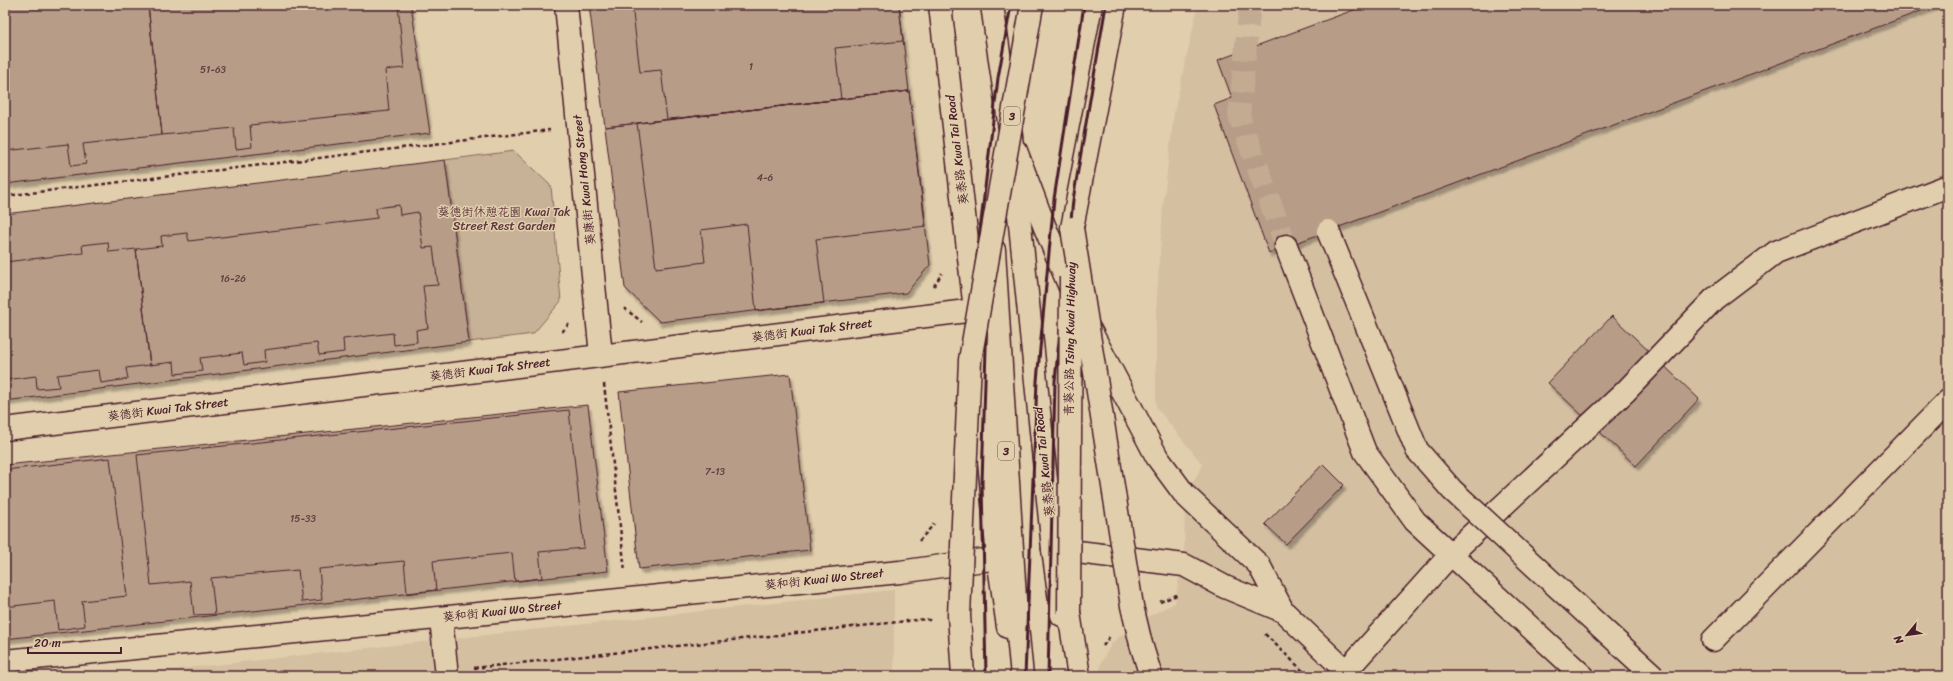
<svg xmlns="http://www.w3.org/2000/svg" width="1953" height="681" viewBox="0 0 1953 681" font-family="Sriracha,'LXGW WenKai TC',sans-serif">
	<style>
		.built { fill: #d4bfa1 }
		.green { fill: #c8b297; stroke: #896861 }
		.building { fill: #b79d88; stroke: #4a1f2b; filter: url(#shadow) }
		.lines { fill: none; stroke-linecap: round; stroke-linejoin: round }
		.minor-tunnel { stroke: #c3ab92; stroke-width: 22; stroke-dasharray: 22 11; stroke-linecap: butt }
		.minor-casing { stroke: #4a1f2b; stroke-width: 25 }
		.major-casing { stroke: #4a1f2b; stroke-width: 25 }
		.highway-casing { stroke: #4a1f2b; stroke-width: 25 }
		.path { stroke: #4a1f2b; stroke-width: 2.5; stroke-dasharray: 4 3; stroke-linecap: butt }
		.minor { stroke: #e1ceac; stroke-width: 22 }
		.major { stroke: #e1ceac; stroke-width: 22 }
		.highway { stroke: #e1ceac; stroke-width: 22 }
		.rail { stroke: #4a1f2b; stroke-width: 3 }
		.minor-bridge-casing { stroke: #4a1f2b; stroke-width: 25; stroke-linecap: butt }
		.highway-bridge-casing { stroke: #4a1f2b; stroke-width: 25; stroke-linecap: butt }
		.minor-bridge { stroke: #e1ceac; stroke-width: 22 }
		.highway-bridge { stroke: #e1ceac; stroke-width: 22 }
		.labels { text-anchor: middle; stroke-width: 3; stroke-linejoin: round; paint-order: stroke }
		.number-label { font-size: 10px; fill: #653e42 }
		.shield { fill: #e1ceac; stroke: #775452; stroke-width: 1 }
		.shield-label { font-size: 11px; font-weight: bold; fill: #4a1f2b }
		.street-label { font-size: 12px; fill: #4a1f2b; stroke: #e1ceac }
		.park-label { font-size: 12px; fill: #5d353b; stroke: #e1ceac }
	</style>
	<defs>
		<filter id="shadow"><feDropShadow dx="2.5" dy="4.5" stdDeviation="1" flood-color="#0004"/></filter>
	</defs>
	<rect width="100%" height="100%" fill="#e1ceac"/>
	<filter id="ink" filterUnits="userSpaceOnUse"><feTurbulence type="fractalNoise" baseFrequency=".025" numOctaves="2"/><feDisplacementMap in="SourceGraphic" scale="8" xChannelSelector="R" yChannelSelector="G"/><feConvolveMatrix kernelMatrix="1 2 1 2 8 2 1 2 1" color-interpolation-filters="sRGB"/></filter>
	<g filter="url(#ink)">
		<path class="built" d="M 1198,5 L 1948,5 L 1948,676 L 1099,676 L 1101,663 L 1112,643 L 1136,623 L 1175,603 L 1179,578 L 1184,565 L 1185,495 L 1203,465 L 1156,407 L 1156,313 L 1163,207 L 1174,113 Z
			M 894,590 L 894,676 L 115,676 Z"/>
		<path class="green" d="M 514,151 L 551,186 L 561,301 L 533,334 L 469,342 L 445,160 Z"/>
		<path class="building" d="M 5,5 L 411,5 L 430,133 L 5,184 Z
			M 5,5 L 148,5 L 162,135 L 83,144 L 86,164 L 71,166 L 68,144 L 5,151 Z
			M 148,5 L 398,5 L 404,68 L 385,70 L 389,111 L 250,125 L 252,147 L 236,149 L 234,128 L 162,135 Z
			M 589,5 L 899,5 L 909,91 L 605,127 Z
			M 632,5 L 899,5 L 903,41 L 835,48 L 841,99 L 667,120 L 661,70 L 640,72 Z
			M 1367,5 L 1937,5 L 1269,253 L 1214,105 L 1232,98 L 1218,60 Z
			M 909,91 L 930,265 L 906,293 L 660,322 L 625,288 L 605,127 Z
			M 909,91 L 926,226 L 816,239 L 824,303 L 756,311 L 747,224 L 701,230 L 705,262 L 656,268 L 637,123 Z
			M 445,160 L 469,342 L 5,401 L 5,214 Z
			M 399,205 L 400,215 L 418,212 L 423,248 L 433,247 L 438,285 L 423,286 L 428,328 L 416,330 L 417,342 L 394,345 L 393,333 L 343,339 L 344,352 L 319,355 L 317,343 L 264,350 L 265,362 L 244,365 L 242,353 L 200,358 L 202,371 L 175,374 L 174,362 L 150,365 L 136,249 L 162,246 L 161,236 L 187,233 L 189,241 L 377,218 L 376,208 Z
			M 108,242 L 109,252 L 136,249 L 150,365 L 126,368 L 128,379 L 101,383 L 99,370 L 57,375 L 59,387 L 37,389 L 36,376 L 5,380 L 5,262 L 83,253 L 82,245 Z
			M 1612,316 L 1699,399 L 1636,466 L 1548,383 Z
			M 790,374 L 810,550 L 639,569 L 619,392 Z
			M 588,405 L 608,571 L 5,639 L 5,465 Z
			M 569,410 L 584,548 L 539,552 L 542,578 L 515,581 L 512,553 L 433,561 L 436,590 L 407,593 L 404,561 L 319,569 L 322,600 L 302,602 L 298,570 L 211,578 L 215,614 L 194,615 L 190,581 L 151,585 L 137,455 Z
			M 110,458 L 127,596 L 82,601 L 85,626 L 58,630 L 55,601 L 5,607 L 5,470 Z
			M 1323,464 L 1344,485 L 1286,544 L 1265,524 Z"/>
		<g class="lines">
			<path class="minor-tunnel" d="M 1250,5 L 1239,116 L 1286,246"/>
			<defs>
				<path id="minor" d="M 566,5 L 601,355
					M 1016,151 L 1044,225 L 1074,297
					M 1286,246 L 1365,452 L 1415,521 L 1583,676
					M 1090,330 L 1157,457 L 1185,495 L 1259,565 L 1283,611 L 1351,676
					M 5,429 L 975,310
					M 1053,549 L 1184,565 L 1225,587 L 1283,611
					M 441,618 L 447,676
					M 1713,640 L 1948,401
					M 5,661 L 900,572 L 998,558
					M 1346,671 L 1451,554 L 1625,392 L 1714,299 L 1776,252 L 1948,186"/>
				<path id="major" d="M 940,5 L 975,310 L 998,558 L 1008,627
					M 992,5 L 1011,136 L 1053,549 L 1062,615"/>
				<path id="highway" d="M 1072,228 L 1115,5
					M 994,250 L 1016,615 L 1022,676
					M 1069,613 L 1079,676
					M 1141,644 L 1151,676"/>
			</defs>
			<use href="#minor" class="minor-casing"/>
			<use href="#major" class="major-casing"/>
			<use href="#highway" class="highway-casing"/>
			<path class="path" d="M 5,196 L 550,130
				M 934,286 L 942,273
				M 624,308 L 642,322
				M 562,332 L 569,324
				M 604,384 L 625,571
				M 919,541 L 934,524
				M 1160,602 L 1179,594
				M 1265,634 L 1308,676
				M 1103,646 L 1110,636
				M 474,668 L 926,619 L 932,621"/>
			<use href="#minor" class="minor"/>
			<use href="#major" class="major"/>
			<use href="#highway" class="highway"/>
			<path class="rail" d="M 965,676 L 966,484 L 970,315 L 998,78 L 1011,5
				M 986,676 L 982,483 L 987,314 L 1016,80 L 1028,5
				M 1025,676 L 1037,381 L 1054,199 L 1084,5
				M 1048,676 L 1055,381 L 1073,200 L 1106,5"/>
			<defs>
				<path id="minor-bridge" d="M 1328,231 L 1417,450 L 1452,490 L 1654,676"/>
				<path id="highway-bridge" d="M 1072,228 L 1132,606 L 1141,644
					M 1069,613 L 1071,277
					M 963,676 L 959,615 L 970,360 L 1032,5"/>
			</defs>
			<use href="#minor-bridge" class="minor-bridge-casing"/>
			<use href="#highway-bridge" class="highway-bridge-casing"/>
			<use href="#minor-bridge" class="minor-bridge"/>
			<use href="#highway-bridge" class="highway-bridge"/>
		</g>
	</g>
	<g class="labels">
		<g class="number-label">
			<text x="751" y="70">1</text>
			<text x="213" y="73">51-63</text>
			<text x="765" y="181">4-6</text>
			<text x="233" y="282">16-26</text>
			<text x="715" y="475">7-13</text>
			<text x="303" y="522">15-33</text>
		</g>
		<g class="shield">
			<rect x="1004" y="107" width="16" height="18" rx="3"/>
			<rect x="998" y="442" width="16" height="18" rx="3"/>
		</g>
		<g class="shield-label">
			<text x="1012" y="120">3</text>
			<text x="1006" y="455">3</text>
		</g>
		<g class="street-label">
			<text transform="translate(957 150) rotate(-97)" y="4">葵泰路 Kwai Tai Road</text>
			<text transform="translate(584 180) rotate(-96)" y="4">葵康街 Kwai Hong Street</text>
			<text transform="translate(812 330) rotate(-7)" y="4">葵德街 Kwai Tak Street</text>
			<text transform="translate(1070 339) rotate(-89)" y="4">青葵公路 Tsing Kwai Highway</text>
			<text transform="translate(490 369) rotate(-7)" y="4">葵德街 Kwai Tak Street</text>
			<text transform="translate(168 409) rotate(-7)" y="4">葵德街 Kwai Tak Street</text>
			<text transform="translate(1044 462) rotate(-96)" y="4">葵泰路 Kwai Tai Road</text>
			<text transform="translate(824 579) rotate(-6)" y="4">葵和街 Kwai Wo Street</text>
			<text transform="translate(502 611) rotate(-6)" y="4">葵和街 Kwai Wo Street</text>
		</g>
		<g class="park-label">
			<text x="504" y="216">葵德街休憩花園 Kwai Tak<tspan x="504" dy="14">Street Rest Garden</tspan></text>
		</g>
	</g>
	<rect width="1953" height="681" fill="none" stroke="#e1ceac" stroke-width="20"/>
	<rect x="10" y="10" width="1933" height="661" fill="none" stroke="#4a1f2b" stroke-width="1.5" filter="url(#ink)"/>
	<g transform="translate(1907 635) rotate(241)" stroke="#e1ceac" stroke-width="3" paint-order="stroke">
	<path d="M0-3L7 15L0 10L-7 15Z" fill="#4a1f2b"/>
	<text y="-6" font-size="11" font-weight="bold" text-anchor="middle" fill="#4a1f2b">N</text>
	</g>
	<path d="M28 647v6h93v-6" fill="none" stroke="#4a1f2b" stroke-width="2"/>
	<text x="34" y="647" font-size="12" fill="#4a1f2b" stroke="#e1ceac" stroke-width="3" paint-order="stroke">20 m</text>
</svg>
